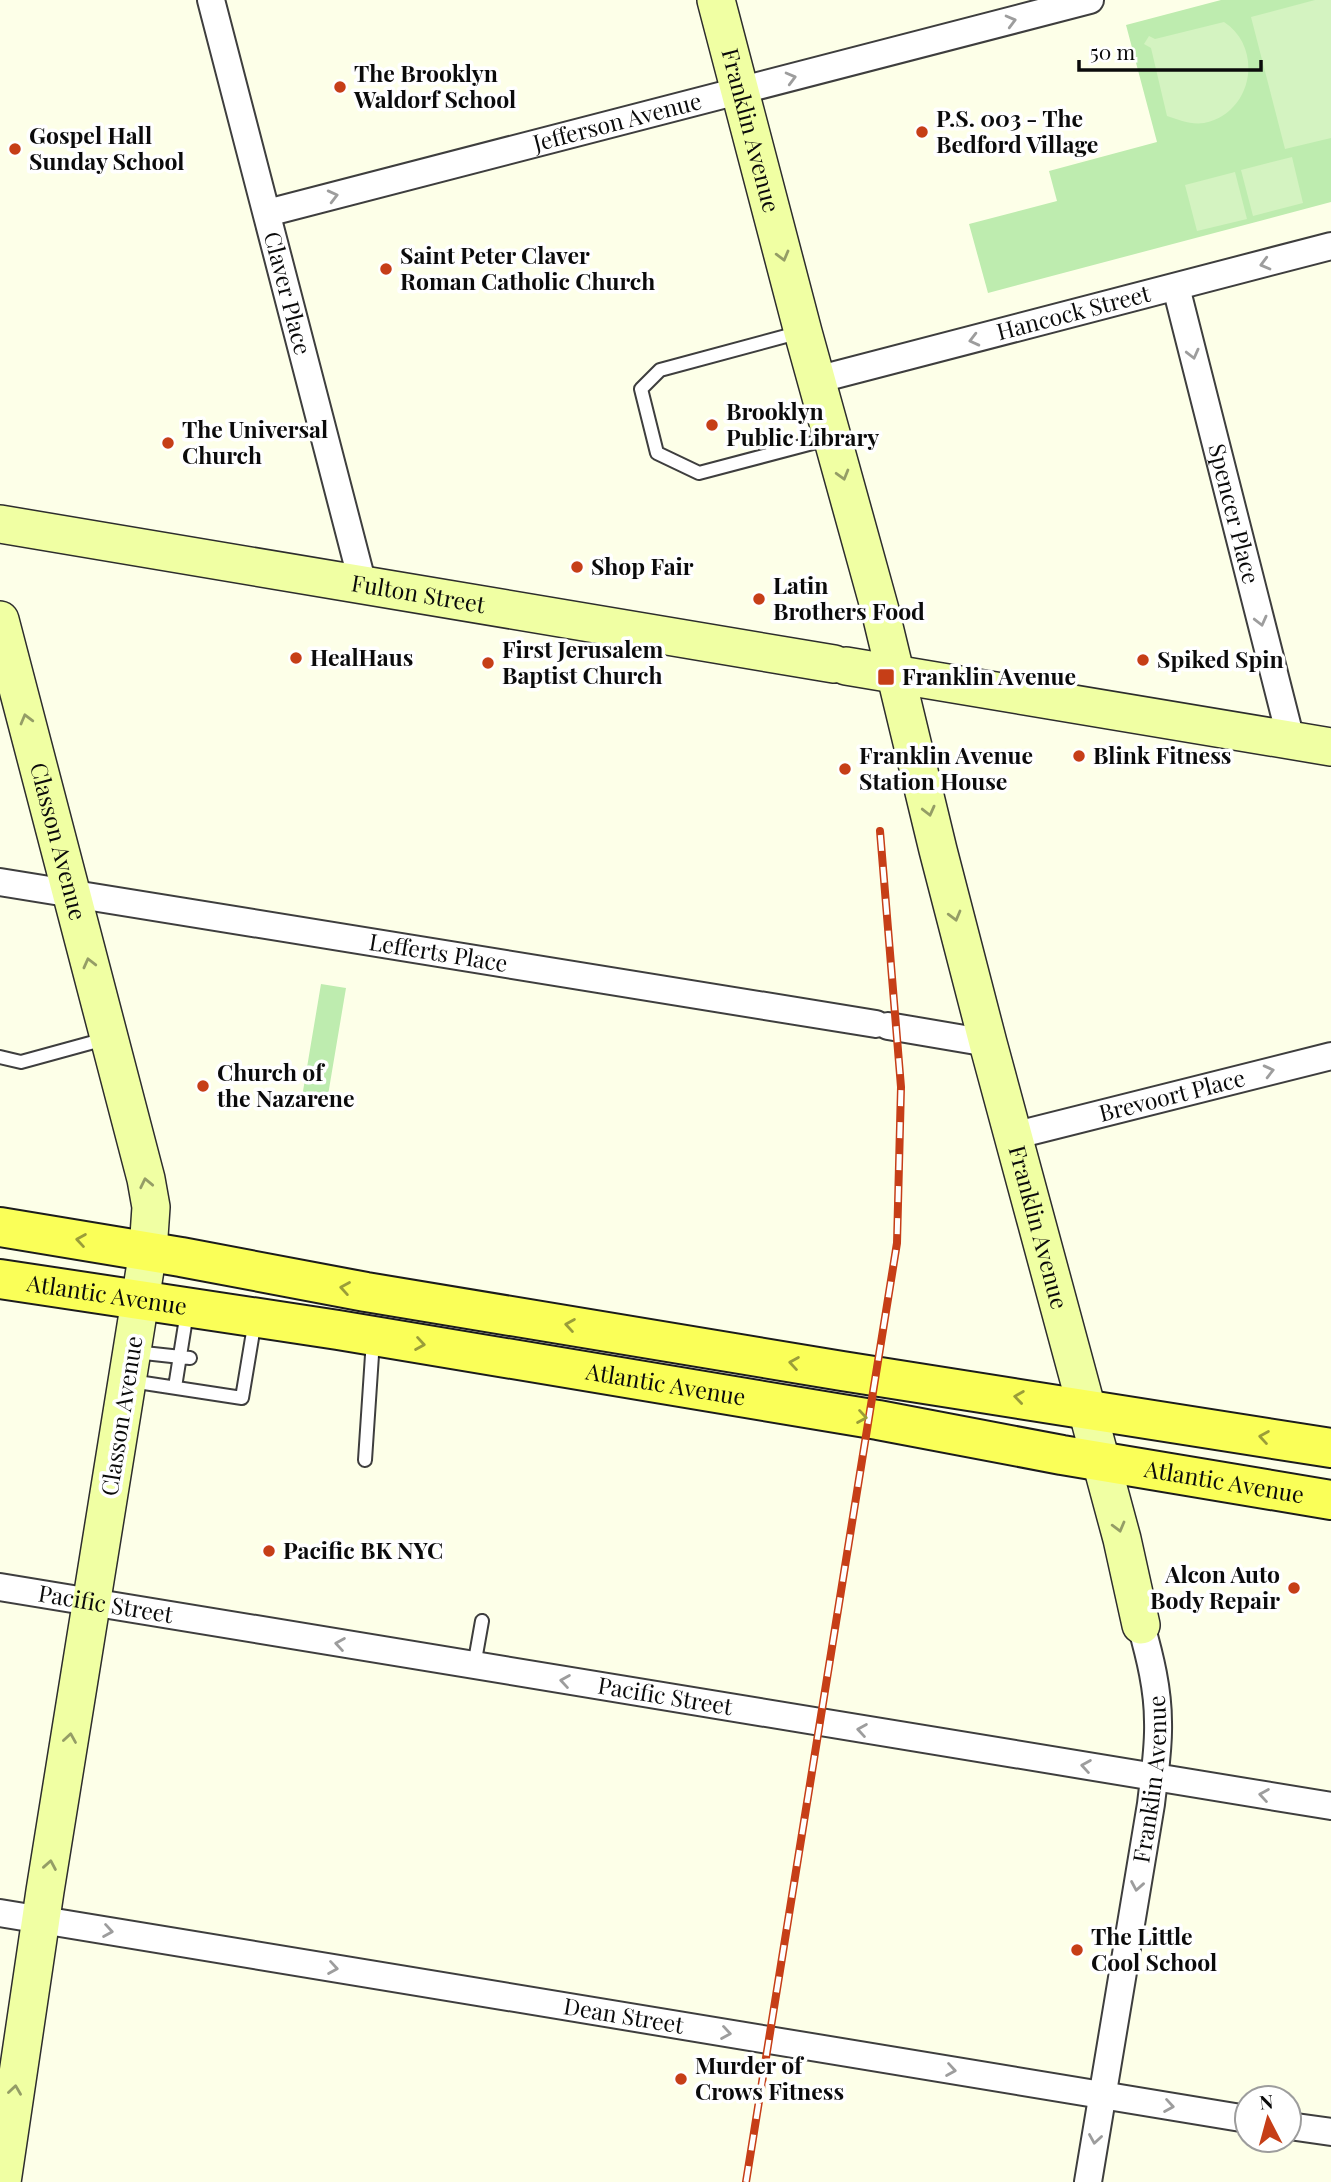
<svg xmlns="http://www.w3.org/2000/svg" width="1331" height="2182" viewBox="0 0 1331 2182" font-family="'Playfair Display',serif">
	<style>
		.green { fill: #beecaf }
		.pitch { fill: #d4f3c1 }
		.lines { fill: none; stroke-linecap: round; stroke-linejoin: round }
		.lane-casing { stroke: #3e3e3e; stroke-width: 16 }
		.street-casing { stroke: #3e3e3e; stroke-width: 30 }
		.secondary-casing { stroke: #2d2d2d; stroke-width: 40 }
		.primary-casing { stroke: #1c1c1c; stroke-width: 42 }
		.lane { stroke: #fff; stroke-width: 12 }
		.street { stroke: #fff; stroke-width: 26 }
		.secondary { stroke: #f0ffa3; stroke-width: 37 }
		.primary { stroke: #faff58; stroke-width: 38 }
		.rail-casing { stroke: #c63e17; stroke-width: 8 }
		.rail { stroke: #fff; stroke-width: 5; stroke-dasharray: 16; stroke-linecap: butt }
		.oneway { stroke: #9d9d9d }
		.oneway2 { stroke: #949d66 }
		.oneway3 { stroke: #9a9d39 }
		.poi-dot { fill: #c63e17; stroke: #fff; stroke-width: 2.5 }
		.labels { text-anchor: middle; stroke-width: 7; stroke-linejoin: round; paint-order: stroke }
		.poi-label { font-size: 23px; font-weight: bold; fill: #0b0b0b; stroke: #fff; text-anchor: start }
		.street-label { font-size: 23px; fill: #0b0b0b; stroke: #fff }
	</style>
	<rect width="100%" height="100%" fill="#fdffe8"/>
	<path class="green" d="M 1221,0 L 1331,0 L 1331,202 L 988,293 L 969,224 L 1057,201 L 1049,171 L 1157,142 L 1126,25 Z
		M 321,984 L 346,988 L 326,1107 L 301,1103 Z"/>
	<path class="pitch" d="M 1315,0 L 1331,0 L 1331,138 L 1285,149 L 1251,17 Z
		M 1224,22 C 1264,48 1253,113 1204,123 C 1191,125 1179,120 1167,116 L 1151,48 L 1144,44 L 1149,36 L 1155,39 Z
		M 1292,157 L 1303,203 L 1253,216 L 1241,170 Z
		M 1235,172 L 1247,219 L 1197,231 L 1185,185 Z"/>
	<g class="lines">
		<defs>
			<path id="lane" d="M 801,332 L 660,370 L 641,389 L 657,453 L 699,473 L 828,439
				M 0,1057 L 21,1062 L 105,1039
				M 135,1352 L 190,1358
				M 131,1381 L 242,1398 L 255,1320
				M 175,1387 L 187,1312
				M 365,1460 L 373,1340
				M 474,1666 L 482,1621"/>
			<g id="street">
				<path id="s1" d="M 211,0 L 363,585"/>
				<path id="s2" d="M 267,213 L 1090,0"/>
				<path id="s3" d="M 1176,287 L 1291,740"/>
				<path id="s4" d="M 816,380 L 1331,246"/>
				<path id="s5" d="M 0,882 L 876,1024"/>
				<path d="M 888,1026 L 988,1043"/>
				<path id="s6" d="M 1013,1136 L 1331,1056"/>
				<path id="s7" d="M 0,1587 L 1331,1806"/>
				<path id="s8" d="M 0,1913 L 1247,2119"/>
				<path d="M 1289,2126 L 1331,2132"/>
				<path id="s9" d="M 1088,2182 L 1151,1804 C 1154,1777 1159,1749 1158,1722 C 1158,1689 1150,1657 1141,1625"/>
			</g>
			<g id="secondary">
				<path id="s10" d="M 716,0 L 803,332 L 880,610 L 938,850 L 988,1043 L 1122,1539 L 1141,1625"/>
				<path id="s11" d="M 0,524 L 834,664"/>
				<path id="s12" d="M 0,620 L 146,1179 L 151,1207 L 148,1251 L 45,1891 L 2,2182"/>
				<path d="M 846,666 L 1331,747"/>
			</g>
			<g id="primary">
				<path d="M 0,1227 L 181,1257 L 366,1292 L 842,1371 L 1331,1448"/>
				<path id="s13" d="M 0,1279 L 338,1330 L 878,1420 L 1062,1455 L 1331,1500"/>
			</g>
		</defs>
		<use href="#lane" class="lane-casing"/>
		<use href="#street" class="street-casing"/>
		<use href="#secondary" class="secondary-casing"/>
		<use href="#primary" class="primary-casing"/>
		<use href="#lane" class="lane"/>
		<use href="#street" class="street"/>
		<use href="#secondary" class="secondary"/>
		<use href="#primary" class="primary"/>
		<defs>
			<path id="rail" d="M 746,2182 L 897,1243 L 901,1087 L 880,831"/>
		</defs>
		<use href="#rail" class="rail-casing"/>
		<use href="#rail" class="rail"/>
	</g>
	<defs><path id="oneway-chevron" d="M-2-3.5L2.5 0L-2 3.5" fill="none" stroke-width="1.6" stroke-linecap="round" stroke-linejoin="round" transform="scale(1.75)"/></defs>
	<g class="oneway">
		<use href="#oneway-chevron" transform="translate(1011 21) rotate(-15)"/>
		<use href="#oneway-chevron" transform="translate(791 78) rotate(-15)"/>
		<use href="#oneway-chevron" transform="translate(333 196) rotate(-14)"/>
		<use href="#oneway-chevron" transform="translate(1265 264) rotate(165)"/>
		<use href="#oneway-chevron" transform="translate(974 340) rotate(166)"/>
		<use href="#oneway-chevron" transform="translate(1193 354) rotate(76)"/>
		<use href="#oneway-chevron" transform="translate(1261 621) rotate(76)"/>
		<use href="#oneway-chevron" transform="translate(1269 1071) rotate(-14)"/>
		<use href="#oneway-chevron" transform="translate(340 1644) rotate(-171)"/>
		<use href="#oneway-chevron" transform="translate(565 1681) rotate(-171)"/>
		<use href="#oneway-chevron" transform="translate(862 1730) rotate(-171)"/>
		<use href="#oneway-chevron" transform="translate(1086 1766) rotate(-171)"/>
		<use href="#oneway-chevron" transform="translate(1264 1795) rotate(-171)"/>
		<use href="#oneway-chevron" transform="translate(1137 1886) rotate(100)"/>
		<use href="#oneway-chevron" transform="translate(108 1931) rotate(9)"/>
		<use href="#oneway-chevron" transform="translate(333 1968) rotate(9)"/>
		<use href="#oneway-chevron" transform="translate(726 2033) rotate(9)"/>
		<use href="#oneway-chevron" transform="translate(951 2070) rotate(9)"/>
		<use href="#oneway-chevron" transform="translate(1169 2106) rotate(9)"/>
		<use href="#oneway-chevron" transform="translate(1095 2139) rotate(99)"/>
	</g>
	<g class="oneway2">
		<use href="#oneway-chevron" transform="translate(783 256) rotate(75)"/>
		<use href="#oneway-chevron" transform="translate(843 475) rotate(74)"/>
		<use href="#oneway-chevron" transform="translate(26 719) rotate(-105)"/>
		<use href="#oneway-chevron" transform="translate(929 811) rotate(76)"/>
		<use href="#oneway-chevron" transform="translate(955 916) rotate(75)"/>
		<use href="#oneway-chevron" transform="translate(89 963) rotate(-104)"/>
		<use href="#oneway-chevron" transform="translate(146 1183) rotate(-102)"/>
		<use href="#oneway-chevron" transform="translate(1119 1527) rotate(75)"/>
		<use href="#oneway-chevron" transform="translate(70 1738) rotate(-81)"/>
		<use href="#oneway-chevron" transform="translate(50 1865) rotate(-80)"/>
		<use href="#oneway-chevron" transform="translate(15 2090) rotate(-82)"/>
	</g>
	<g class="oneway3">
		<use href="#oneway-chevron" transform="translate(81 1240) rotate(-171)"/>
		<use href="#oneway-chevron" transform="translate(345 1288) rotate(-170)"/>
		<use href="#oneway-chevron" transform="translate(570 1325) rotate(-171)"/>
		<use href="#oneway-chevron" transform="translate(420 1344) rotate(9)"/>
		<use href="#oneway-chevron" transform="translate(794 1363) rotate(-171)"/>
		<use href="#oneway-chevron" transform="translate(1019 1397) rotate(-172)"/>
		<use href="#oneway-chevron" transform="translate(862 1417) rotate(9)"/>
		<use href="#oneway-chevron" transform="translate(1264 1437) rotate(-171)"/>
	</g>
	<g class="poi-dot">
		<circle cx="340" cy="87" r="7"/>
		<circle cx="922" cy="132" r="7"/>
		<circle cx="15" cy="149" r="7"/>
		<circle cx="386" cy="269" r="7"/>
		<circle cx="712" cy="425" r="7"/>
		<circle cx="168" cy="443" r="7"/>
		<circle cx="577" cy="567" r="7"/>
		<circle cx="759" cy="599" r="7"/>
		<circle cx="296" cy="658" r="7"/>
		<circle cx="1143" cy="660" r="7"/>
		<circle cx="488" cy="663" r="7"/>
		<rect x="877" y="668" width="18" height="18" rx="3.5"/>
		<circle cx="1079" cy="756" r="7"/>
		<circle cx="845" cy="769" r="7"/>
		<circle cx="203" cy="1086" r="7"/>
		<circle cx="269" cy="1551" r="7"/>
		<circle cx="1294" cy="1588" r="7"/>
		<circle cx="1077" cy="1950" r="7"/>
		<circle cx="681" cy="2079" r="7"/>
	</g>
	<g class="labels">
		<g class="poi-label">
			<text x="354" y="82">The Brooklyn<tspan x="354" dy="26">Waldorf School</tspan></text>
			<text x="936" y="127">P.S. 003 - The<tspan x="936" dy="26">Bedford Village</tspan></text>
			<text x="29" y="144">Gospel Hall<tspan x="29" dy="26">Sunday School</tspan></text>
			<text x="400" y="264">Saint Peter Claver<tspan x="400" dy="26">Roman Catholic Church</tspan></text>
			<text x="726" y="420">Brooklyn<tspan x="726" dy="26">Public Library</tspan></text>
			<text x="182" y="438">The Universal<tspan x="182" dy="26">Church</tspan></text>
			<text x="591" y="575">Shop Fair</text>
			<text x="773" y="594">Latin<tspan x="773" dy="26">Brothers Food</tspan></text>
			<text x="502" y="658">First Jerusalem<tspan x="502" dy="26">Baptist Church</tspan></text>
			<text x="310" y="666">HealHaus</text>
			<text x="1157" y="668">Spiked Spin</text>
			<text x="902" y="685">Franklin Avenue</text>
			<text x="859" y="764">Franklin Avenue<tspan x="859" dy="26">Station House</tspan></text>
			<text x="1093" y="764">Blink Fitness</text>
			<text x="217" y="1081">Church of<tspan x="217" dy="26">the Nazarene</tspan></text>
			<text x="283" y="1559">Pacific BK NYC</text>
			<text x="1280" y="1583" text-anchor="end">Alcon Auto<tspan x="1280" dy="26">Body Repair</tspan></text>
			<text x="1091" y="1945">The Little<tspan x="1091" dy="26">Cool School</tspan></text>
			<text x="695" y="2074">Murder of<tspan x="695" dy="26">Crows Fitness</tspan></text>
		</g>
		<g class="street-label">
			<text dy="8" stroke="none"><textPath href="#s2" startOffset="362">Jefferson Avenue</textPath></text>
			<text dy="8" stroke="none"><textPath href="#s10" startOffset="135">Franklin Avenue</textPath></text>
			<text dy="8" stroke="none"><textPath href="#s1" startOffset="303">Claver Place</textPath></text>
			<text dy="8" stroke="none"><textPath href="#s4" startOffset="266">Hancock Street</textPath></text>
			<text dy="8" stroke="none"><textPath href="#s3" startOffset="234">Spencer Place</textPath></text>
			<text dy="8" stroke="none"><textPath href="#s11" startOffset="424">Fulton Street</textPath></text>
			<text dy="8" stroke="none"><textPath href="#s12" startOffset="229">Classon Avenue</textPath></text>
			<text dy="8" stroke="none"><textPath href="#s5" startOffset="444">Lefferts Place</textPath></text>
			<text dy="8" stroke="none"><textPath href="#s6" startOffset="164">Brevoort Place</textPath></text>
			<text dy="8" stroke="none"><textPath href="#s10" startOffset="1269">Franklin Avenue</textPath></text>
			<text dy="8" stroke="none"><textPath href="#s13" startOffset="108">Atlantic Avenue</textPath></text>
			<text dy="8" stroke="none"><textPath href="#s13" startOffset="674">Atlantic Avenue</textPath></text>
			<text transform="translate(122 1416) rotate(-81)" y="8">Classon Avenue</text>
			<text dy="8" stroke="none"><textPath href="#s13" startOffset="1241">Atlantic Avenue</textPath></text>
			<text dy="8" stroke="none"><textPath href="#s7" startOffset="107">Pacific Street</textPath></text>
			<text dy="8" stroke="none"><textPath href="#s7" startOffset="674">Pacific Street</textPath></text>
			<text dy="8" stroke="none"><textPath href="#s9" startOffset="408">Franklin Avenue</textPath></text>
			<text dy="8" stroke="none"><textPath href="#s8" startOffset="632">Dean Street</textPath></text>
		</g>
	</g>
	<g transform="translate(1268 2119) rotate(354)"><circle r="33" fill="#ffffff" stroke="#9d9d9d" stroke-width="2"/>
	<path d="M0-5L12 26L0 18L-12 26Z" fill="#c63e17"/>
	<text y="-10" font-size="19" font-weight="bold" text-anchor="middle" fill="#0b0b0b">N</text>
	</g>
	<path d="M1079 60v10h182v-10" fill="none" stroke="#0b0b0b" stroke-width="3.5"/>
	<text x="1090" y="60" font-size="21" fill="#0b0b0b" stroke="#ffffff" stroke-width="5" paint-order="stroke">50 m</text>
</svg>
